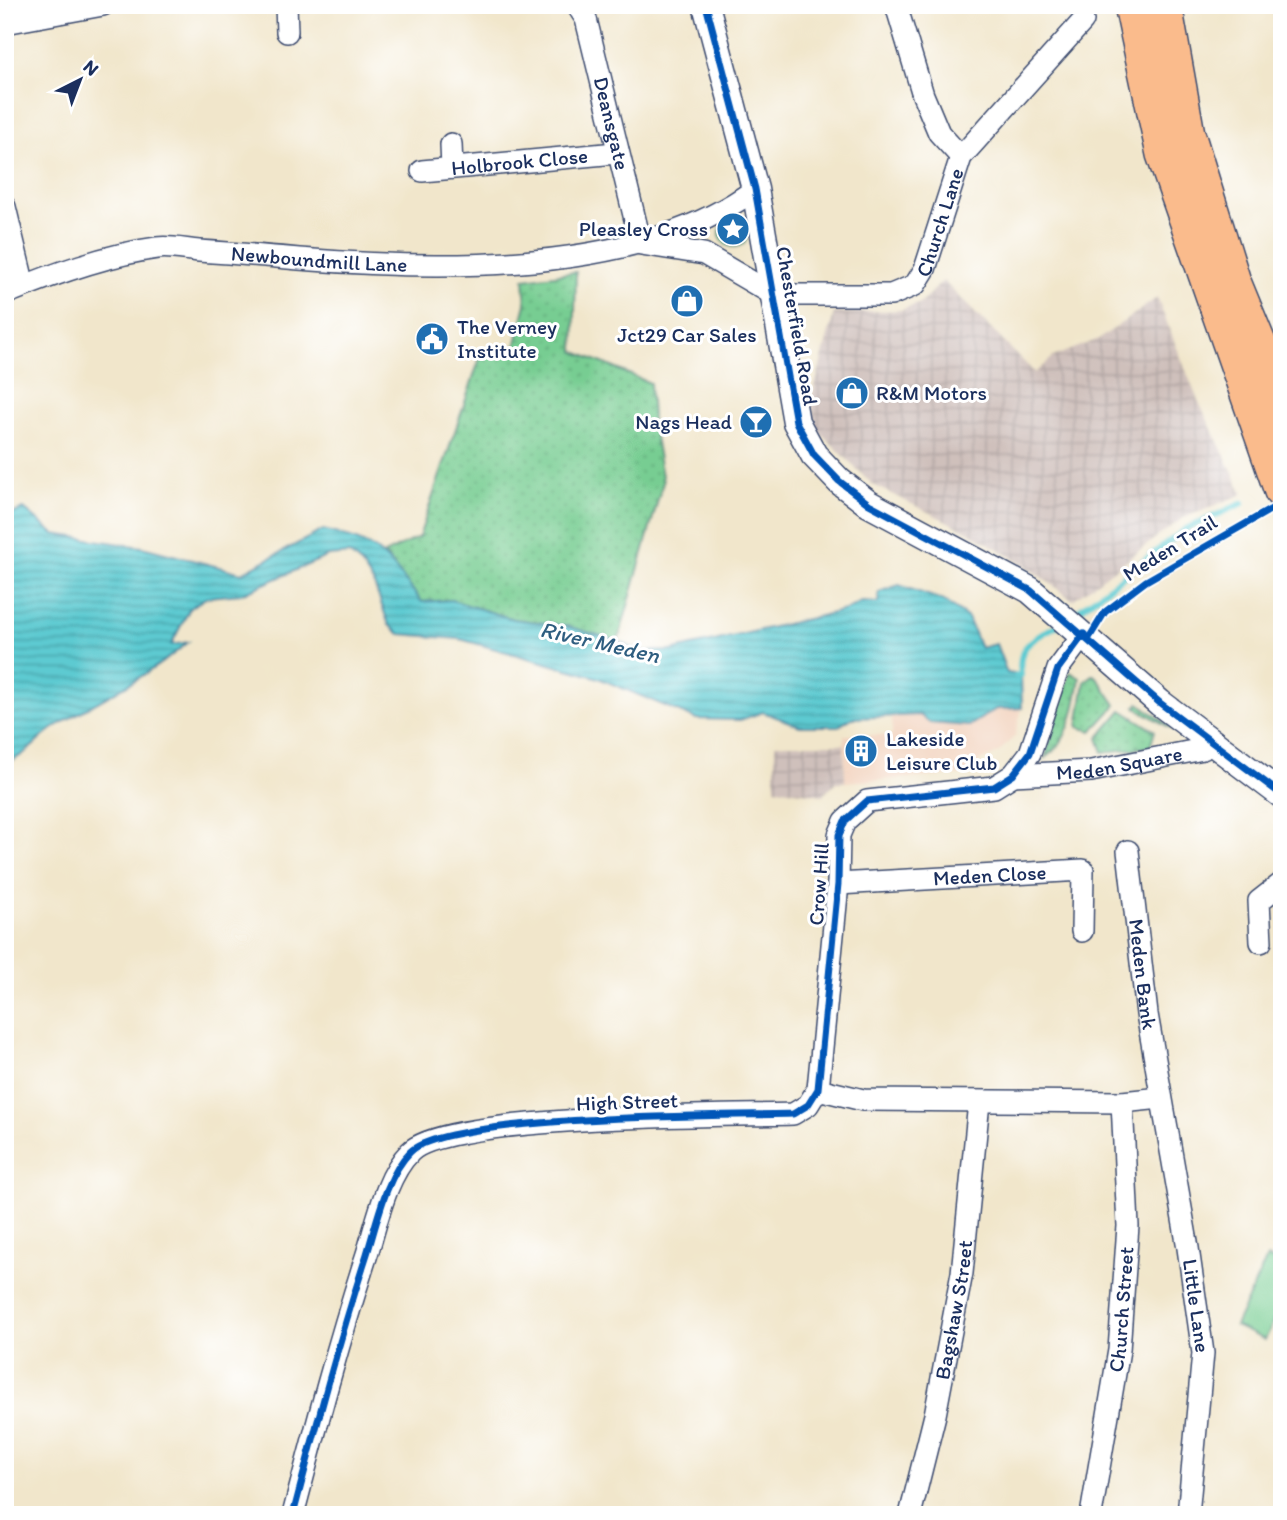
<svg xmlns="http://www.w3.org/2000/svg" width="1287" height="1520" viewBox="0 0 1287 1520" font-family="Itim,sans-serif">
	<style>
		.built { fill: #f3d4bf }
		.industrial { fill: url(#industrial-grid) }
		.grass { fill: url(#grass-dots); stroke: #497e78; stroke-width: 2 }
		.pitch { fill: #77cd92; stroke: #497e78; stroke-width: 2 }
		.water { fill: url(#water-rules); stroke: #3c7c98; stroke-width: 2 }
		.lines { fill: none; stroke-linecap: round; stroke-linejoin: round }
		.stream { stroke: #5dcad1; stroke-width: 6 }
		.minor-casing { stroke: #3b4a6e; stroke-width: 24 }
		.tertiary-casing { stroke: #3b4a6e; stroke-width: 29 }
		.trunk-casing { stroke: #3b4a6e; stroke-width: 38 }
		.minor { stroke: #fff; stroke-width: 21 }
		.tertiary { stroke: #fff; stroke-width: 26 }
		.trunk { stroke: #fabb8c; stroke-width: 35 }
		.cycleway-casing { stroke: #fff; stroke-width: 11 }
		.cycleway { stroke: #0057b8; stroke-width: 7 }
		.labels { text-anchor: middle; stroke-width: 6; stroke-linejoin: round; paint-order: stroke }
		.street-label { font-size: 21px; fill: #1b2f5e; stroke: #fff }
		.poi-label { font-size: 21px; fill: #1b2f5e; stroke: #fff; text-anchor: start }
		.water-label { font-size: 23px; font-style: italic; fill: #2f5e80; stroke: #fff }
	</style>
	<defs>
		<pattern id="industrial-grid" width="8" height="8" patternUnits="userSpaceOnUse" patternTransform="scale(1.75)"><rect width="8" height="8" fill="#cfc0bb"/><path d="M0 4h8M4 0v8" fill="none" stroke="#b1a5a3"/></pattern>
		<pattern id="grass-dots" width="8" height="8" patternUnits="userSpaceOnUse" patternTransform="scale(1.75)"><rect width="8" height="8" fill="#77cd92"/><path d="M2 2h.1M6 6h.1" fill="none" stroke="#66b080" stroke-width="1.8" stroke-linecap="round"/></pattern>
		<pattern id="water-rules" width="6" height="5" patternUnits="userSpaceOnUse" patternTransform="scale(1.75)"><rect width="6" height="5" fill="#5dcad1"/><path d="M0 2.5h6" fill="none" stroke="#4ca4ad"/></pattern>
	</defs>
	<rect width="100%" height="100%" fill="#fff"/>
	<filter id="ink" filterUnits="userSpaceOnUse"><feTurbulence type="fractalNoise" baseFrequency=".0143" numOctaves="2"/><feDisplacementMap in="SourceGraphic" scale="14" xChannelSelector="R" yChannelSelector="G"/><feConvolveMatrix kernelMatrix="1 2 1 2 8 2 1 2 1" color-interpolation-filters="sRGB"/></filter>
	<filter id="wash" filterUnits="userSpaceOnUse"><feTurbulence type="fractalNoise" baseFrequency=".00686" numOctaves="4" result="noise"/><feDisplacementMap in="SourceGraphic" scale="28" xChannelSelector="R" yChannelSelector="G"/><feGaussianBlur stdDeviation="1.57" result="paint"/><feColorMatrix in="noise" values="0 0 0 0 0 0 0 0 0 0 0 0 0 0 0 0 0 1.4 0 .05"/><feComposite in="paint" operator="in"/></filter>
	<g filter="url(#wash)">
		<rect width="100%" height="100%" fill="#f1e6cb"/>
		<path class="built" d="M 1022,708 L 1015,736 L 998,753 L 979,761 L 980,774 L 845,782 L 844,735 L 892,735 L 892,718 L 920,715 L 969,726 L 996,709 Z"/>
		<path class="industrial" d="M 943,281 L 1035,373 L 1053,357 L 1099,339 L 1157,298 L 1197,398 L 1243,494 L 1183,518 L 1073,600 L 1022,563 L 971,533 L 873,485 L 817,429 L 811,401 L 834,313 L 901,310 L 921,303 Z
			M 775,744 L 844,744 L 845,782 L 836,782 L 823,795 L 775,788 Z"/>
		<path class="grass" d="M720 233a14 14 0 1 1 28 0a14 14 0 1 1-28 0Z
			M 576,272 L 574,351 L 650,383 L 652,420 L 663,482 L 618,641 L 566,626 L 513,619 L 451,600 L 422,602 L 384,554 L 419,537 L 482,352 L 514,351 L 526,304 L 524,279 Z
			M 1070,672 L 1080,678 C 1076,705 1070,742 1045,758 Z
			M 1093,675 L 1097,677 L 1116,705 L 1092,731 L 1078,727 L 1085,681 Z
			M 1139,703 L 1182,735 L 1135,707 Z
			M 1122,710 L 1155,731 L 1150,747 L 1103,752 L 1098,738 Z"/>
		<path class="pitch" d="M 1267,1258 L 1282,1264 L 1282,1304 L 1265,1340 L 1235,1326 Z"/>
		<path class="water" d="M 24,509 L 54,534 L 142,547 L 242,573 L 323,530 C 384,545 384,555 422,602 L 451,600 L 513,619 L 566,626 L 618,641 L 639,651 L 671,651 L 846,610 L 861,602 L 878,603 L 879,592 L 899,585 L 942,600 L 968,618 L 980,648 L 996,644 L 1007,673 L 1021,675 L 1022,708 L 996,709 L 969,726 L 930,723 L 920,715 L 852,718 L 839,726 L 800,726 L 763,712 L 740,720 L 696,719 L 596,677 L 460,639 L 400,634 L 389,625 L 374,584 L 362,565 L 349,554 L 328,556 L 241,594 L 207,597 L 190,608 L 171,645 L 188,642 C 148,677 102,698 57,726 C 38,738 27,756 5,764 L 5,517 Z"/>
		<g class="lines">
			<path class="stream" d="M 1071,616 L 1186,529 L 1243,503
				M 1016,676 L 1021,675 C 1016,643 1035,639 1059,624"/>
		</g>
	</g>
	<g filter="url(#ink)">
		<g class="lines">
			<defs>
				<g id="minor">
					<path d="M 286,5 L 287,32"/>
					<path id="s1" d="M 577,5 L 586,19 L 641,244 L 704,254 L 774,295 L 891,295 L 915,285 L 925,269 L 961,157 L 1083,21"/>
					<path d="M 896,5 L 923,95 L 939,133 L 961,157"/>
					<path d="M 5,23 L 103,5"/>
					<path d="M 451,144 L 452,168"/>
					<path id="s2" d="M 422,171 L 616,153"/>
					<path d="M 5,207 L 24,286"/>
					<path id="s3" d="M 5,294 C 53,274 105,255 157,248 C 170,246 186,250 199,251 C 232,253 266,256 299,259 C 436,270 641,276 755,189"/>
					<path id="s4" d="M 1013,775 L 1091,771 L 1203,749 L 1210,740"/>
					<path id="s5" d="M 1128,851 L 1147,1014 L 1188,1248 L 1203,1353 L 1188,1515"/>
					<path id="s6" d="M 838,884 L 1083,870 L 1082,931"/>
					<path d="M 1261,942 L 1259,901 L 1282,883"/>
					<path d="M 818,1089 L 863,1100 L 1122,1102 L 1161,1098"/>
					<path d="M 293,1515 C 316,1427 339,1340 367,1254 C 377,1222 386,1176 410,1152 C 446,1114 728,1116 793,1114 L 808,1105 L 818,1089 L 838,884 L 839,835 L 845,821 L 867,801 L 994,787 L 1013,775 L 1030,753 L 1058,669 L 1084,634"/>
					<path id="s7" d="M 910,1515 L 935,1415 L 962,1273 L 979,1102"/>
					<path id="s8" d="M 1091,1515 L 1119,1350 L 1128,1226 L 1122,1102"/>
				</g>
				<path id="tertiary" d="M 706,5 L 755,189 L 796,422 L 814,455 L 839,481 L 869,504 L 1030,590 L 1160,703 L 1282,795"/>
				<path id="trunk" d="M 1132,5 L 1164,154 L 1282,491
					M 1164,5 L 1187,134 L 1233,282 L 1282,401"/>
			</defs>
			<use href="#minor" class="minor-casing"/>
			<use href="#tertiary" class="tertiary-casing"/>
			<use href="#trunk" class="trunk-casing"/>
			<use href="#minor" class="minor"/>
			<use href="#tertiary" class="tertiary"/>
			<use href="#trunk" class="trunk"/>
			<defs>
				<path id="cycleway" d="M 706,5 L 755,189 L 796,422 L 814,455 L 839,481 L 869,504 L 1030,590 L 1160,703 L 1282,795
					M 1089,638 L 1105,612 L 1146,581 L 1282,503
					M 293,1515 C 316,1427 339,1340 367,1254 C 377,1222 386,1176 410,1152 C 446,1114 728,1116 793,1114 L 808,1105 L 818,1089 L 838,884 L 839,835 L 845,821 L 867,801 L 994,787 L 1013,775 L 1030,753 L 1058,669 L 1084,634"/>
			</defs>
			<use href="#cycleway" class="cycleway-casing"/>
			<use href="#cycleway" class="cycleway"/>
		</g>
	</g>
	<defs>
		<symbol id="sight-disc" viewBox="-11 -11 22 22"><circle r="9.5" fill="#1f6fb2" stroke="#fff"/><path d="M0-6L1.8-2.2L6-1.7L2.9 1.2L3.7 5.4L0 3.3L-3.7 5.4L-2.9 1.2L-6-1.7L-1.8-2.2Z" fill="#fff"/></symbol>
		<symbol id="shop-disc" viewBox="-11 -11 22 22"><circle r="9.5" fill="#1f6fb2" stroke="#fff"/><path d="M-5-2.5h2.3a2.7 3.5 0 0 1 5.4 0H5L5.5 6h-11ZM-1.5-2.5h3a1.5 2.3 0 0 0-3 0Z" fill="#fff"/></symbol>
		<symbol id="civic-disc" viewBox="-11 -11 22 22"><circle r="9.5" fill="#1f6fb2" stroke="#fff"/><path d="M-.6-6.5H3V-4.5H.6V-3L4-1V1h2V6H-6V1h2V-1L-.6-3ZM-1.2 2.5V6h2.4V2.5Z" fill="#fff"/></symbol>
		<symbol id="bar-disc" viewBox="-11 -11 22 22"><circle r="9.5" fill="#1f6fb2" stroke="#fff"/><path d="M-6-5H6L.8 .8V4.5H3.5V6h-7V4.5H-.8V.8Z" fill="#fff"/></symbol>
		<symbol id="building-disc" viewBox="-11 -11 22 22"><circle r="9.5" fill="#1f6fb2" stroke="#fff"/><path d="M-4-6H4V6H1V3H-1V6H-4ZM-2.5-4.3h1.7v1.8h-1.7ZM.8-4.3h1.7v1.8H.8ZM-2.5-1h1.7V.8h-1.7ZM.8-1h1.7V.8H.8Z" fill="#fff"/></symbol>
	</defs>
	<g fill-rule="evenodd">
		<use href="#sight-disc" x="714" y="210" width="38" height="38"/>
		<use href="#shop-disc" x="668" y="282" width="38" height="38"/>
		<use href="#civic-disc" x="413" y="320" width="38" height="38"/>
		<use href="#shop-disc" x="833" y="374" width="38" height="38"/>
		<use href="#bar-disc" x="737" y="403" width="38" height="38"/>
		<use href="#building-disc" x="842" y="732" width="38" height="38"/>
	</g>
	<g class="labels">
		<g class="street-label">
			<text dy="7" stroke="none"><textPath href="#s1" startOffset="124">Deansgate</textPath></text>
			<text dy="7" stroke="none"><textPath href="#s2" startOffset="98">Holbrook Close</textPath></text>
			<text dy="7" stroke="none"><textPath href="#s1" startOffset="604">Church Lane</textPath></text>
			<text dy="7" stroke="none"><textPath href="#s3" startOffset="322">Newboundmill Lane</textPath></text>
			<text transform="translate(797 326) rotate(80)" y="7">Chesterfield Road</text>
			<text transform="translate(1170 548) rotate(-32)" y="7">Meden Trail</text>
			<text dy="7" stroke="none"><textPath href="#s4" startOffset="107">Meden Square</textPath></text>
			<text dy="7" stroke="none"><textPath href="#s6" startOffset="152">Meden Close</textPath></text>
			<text transform="translate(819 884) rotate(-86)" y="7">Crow Hill</text>
			<text dy="7" stroke="none"><textPath href="#s5" startOffset="124">Meden Bank</textPath></text>
			<text transform="translate(627 1102) rotate(-2)" y="7">High Street</text>
			<text dy="7" stroke="none"><textPath href="#s5" startOffset="460">Little Lane</textPath></text>
			<text dy="7" stroke="none"><textPath href="#s8" startOffset="208">Church Street</textPath></text>
			<text dy="7" stroke="none"><textPath href="#s7" startOffset="210">Bagshaw Street</textPath></text>
		</g>
		<g class="poi-label">
			<text x="708" y="236" text-anchor="end">Pleasley Cross</text>
			<text x="457" y="334">The Verney<tspan x="457" dy="24">Institute</tspan></text>
			<text x="687" y="342" text-anchor="middle">Jct29 Car Sales</text>
			<text x="876" y="400">R&amp;M Motors</text>
			<text x="732" y="429" text-anchor="end">Nags Head</text>
			<text x="886" y="746">Lakeside<tspan x="886" dy="24">Leisure Club</tspan></text>
		</g>
		<g class="water-label">
			<text transform="translate(600 642) rotate(13)" y="8">River Meden</text>
		</g>
	</g>
	<rect width="1287" height="1520" fill="none" stroke="#fff" stroke-width="28"/>
	<g transform="translate(80 80) rotate(42)" stroke="#ffffff" stroke-width="5" paint-order="stroke">
	<path d="M0-5L12 26L0 18L-12 26Z" fill="#1b2f5e"/>
	<text y="-10" font-size="19" font-weight="bold" text-anchor="middle" fill="#1b2f5e">N</text>
	</g>
</svg>
